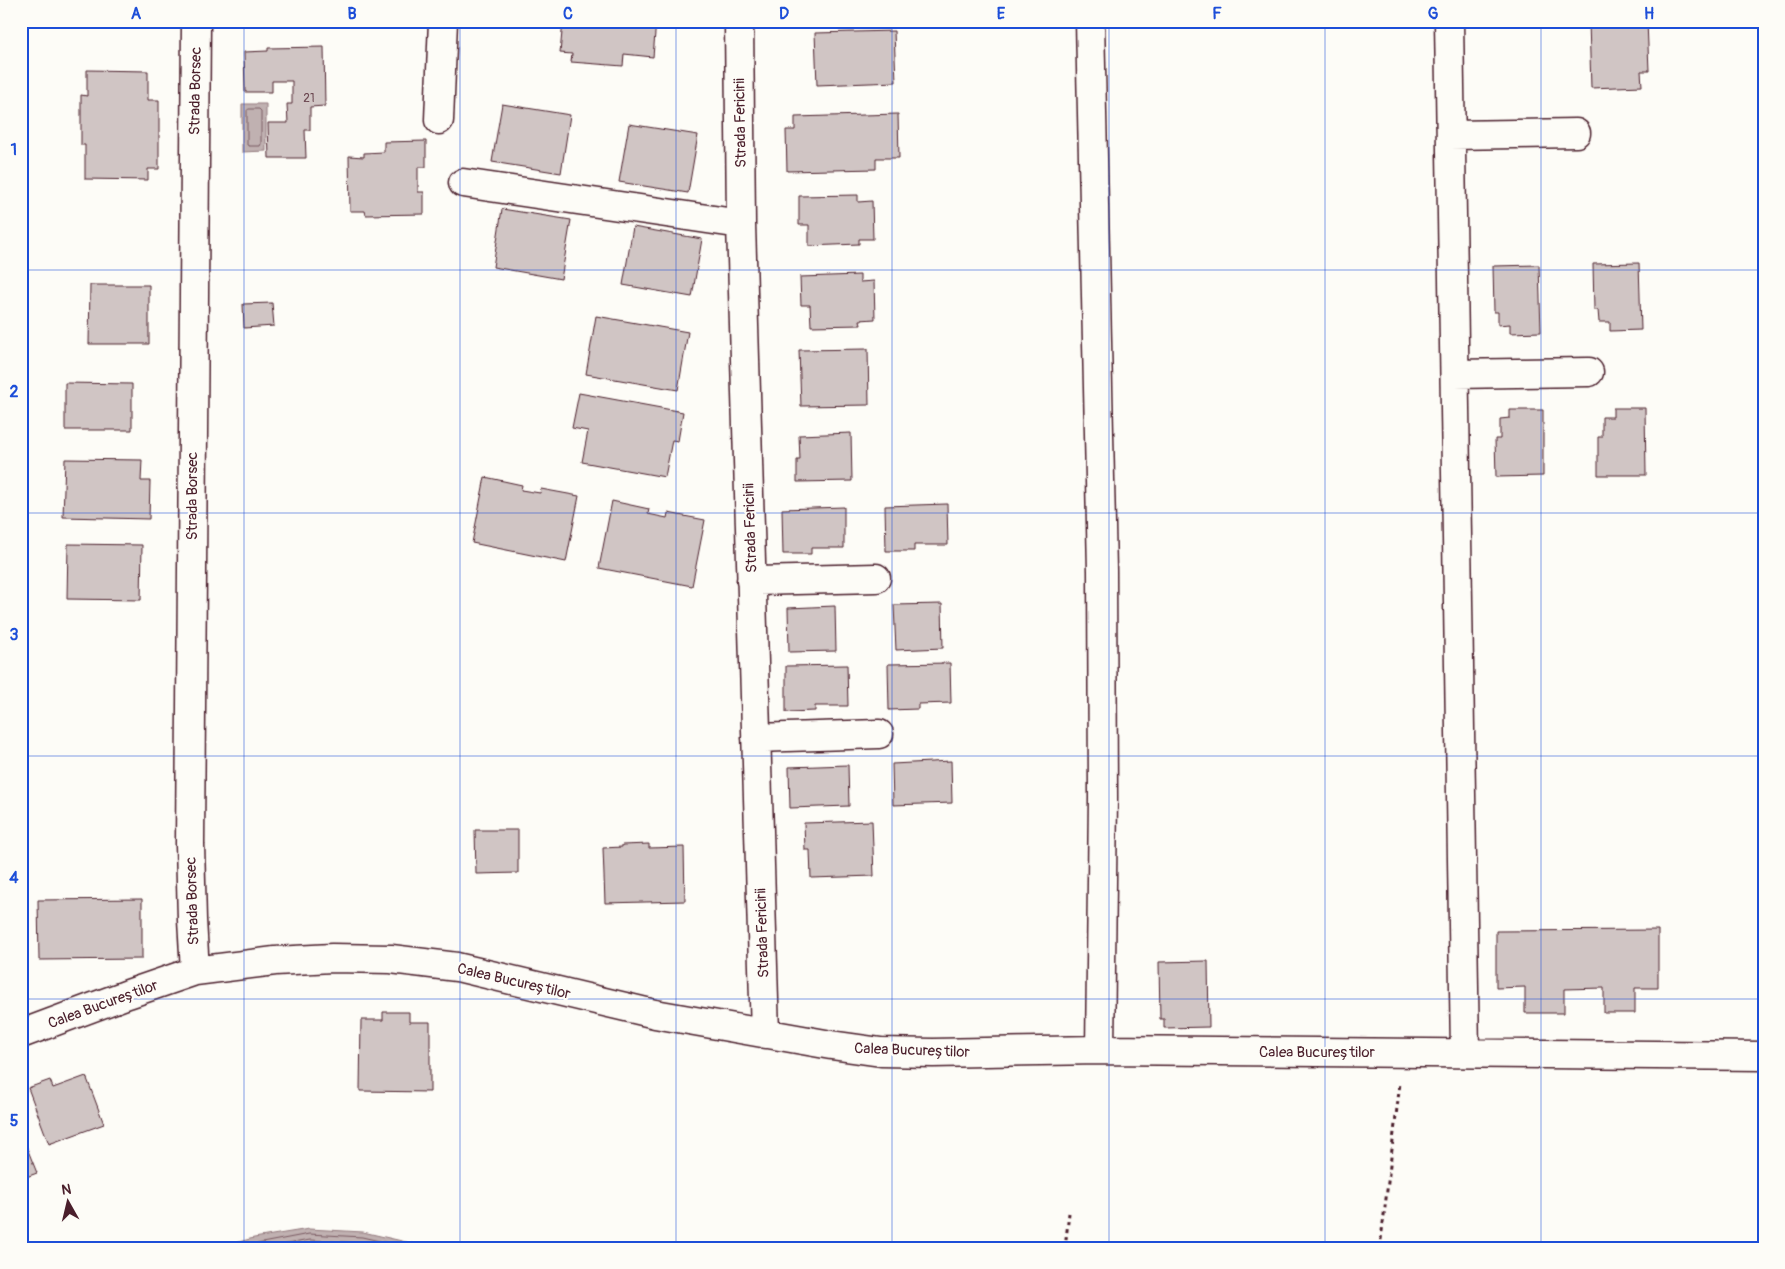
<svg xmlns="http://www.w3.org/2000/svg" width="1785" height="1269" viewBox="0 0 1785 1269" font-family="Pangolin,sans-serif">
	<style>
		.water { fill: #c0b1b1; stroke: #91777b }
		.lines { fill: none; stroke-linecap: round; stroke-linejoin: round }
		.shore { stroke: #795961; stroke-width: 1 }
		.building { fill: #d0c5c4; stroke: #4a1f2b }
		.minor-casing { stroke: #4a1f2b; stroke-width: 31 }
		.path { stroke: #4a1f2b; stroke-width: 3; stroke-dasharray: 4 4; stroke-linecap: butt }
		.minor { stroke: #fdfcf7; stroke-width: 28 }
		.grid { fill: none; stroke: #1d4ed8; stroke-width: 1; stroke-opacity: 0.55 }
		.labels { text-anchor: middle; stroke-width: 4.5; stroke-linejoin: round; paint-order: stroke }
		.number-label { font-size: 12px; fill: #6c4851 }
		.street-label { font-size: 15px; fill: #4a1f2b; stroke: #fdfcf7 }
		.neatline { fill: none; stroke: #1d4ed8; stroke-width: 2 }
		.grid-label { font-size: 16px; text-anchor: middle; font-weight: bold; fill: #1d4ed8 }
	</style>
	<rect width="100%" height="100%" fill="#fdfcf7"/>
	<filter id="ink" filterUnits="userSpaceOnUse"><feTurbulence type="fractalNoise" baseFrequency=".02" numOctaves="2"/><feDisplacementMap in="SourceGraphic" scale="10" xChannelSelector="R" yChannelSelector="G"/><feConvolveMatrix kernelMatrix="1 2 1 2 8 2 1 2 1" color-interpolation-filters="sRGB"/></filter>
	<g filter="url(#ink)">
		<path class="water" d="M 242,104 L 266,104 L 266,151 L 242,152 Z
			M 309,1229 L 363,1232 L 432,1248 L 215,1248 L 254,1238 Z"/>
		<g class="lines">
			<path class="shore" d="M 249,109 L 259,109 L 261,111 L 261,144 L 260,146 L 249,146 L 247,145 L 247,111 Z
				M 236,1248 L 309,1234 L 362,1237 L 410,1248
				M 264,1248 L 310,1240 L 361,1243 L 383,1248"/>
		</g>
		<path class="building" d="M 563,21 L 656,21 L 653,57 L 624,54 L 623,66 L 571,62 L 572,54 L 560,53 Z
			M 1647,21 L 1649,71 L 1641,71 L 1642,86 L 1591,88 L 1589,22 Z
			M 894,31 L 896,82 L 817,85 L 815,33 Z
			M 324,47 L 325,106 L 310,107 L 310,130 L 305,130 L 306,158 L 269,158 L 268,123 L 288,123 L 287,104 L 292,104 L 292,81 L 272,81 L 272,92 L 245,92 L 244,52 L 268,51 L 268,48 Z
			M 87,70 L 148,71 L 148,100 L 159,100 L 159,169 L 148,169 L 148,180 L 85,179 L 85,145 L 81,145 L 81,95 L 87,96 Z
			M 502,104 L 570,115 L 561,173 L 492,162 Z
			M 898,114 L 899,158 L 876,158 L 876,169 L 787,171 L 786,130 L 795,130 L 795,117 Z
			M 629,124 L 698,135 L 688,193 L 619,182 Z
			M 426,141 L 426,167 L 418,167 L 418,192 L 424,192 L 424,214 L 366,215 L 365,211 L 350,211 L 349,156 L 364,157 L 364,153 L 384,152 L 384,142 Z
			M 858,195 L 858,202 L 872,201 L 873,239 L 859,239 L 859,244 L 809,246 L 809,225 L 799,225 L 799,196 Z
			M 502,209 L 571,220 L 561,279 L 493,267 Z
			M 633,227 L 702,239 L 692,297 L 623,285 Z
			M 1639,263 L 1641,330 L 1610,331 L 1610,322 L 1599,322 L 1598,310 L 1594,310 L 1593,264 Z
			M 1539,265 L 1541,332 L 1510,333 L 1510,324 L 1498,325 L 1498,312 L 1494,312 L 1493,266 Z
			M 860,275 L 860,282 L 874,281 L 875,319 L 860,320 L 861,325 L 811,326 L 810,305 L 801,305 L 800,277 Z
			M 90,285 L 149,285 L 149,344 L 89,344 Z
			M 272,303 L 274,326 L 244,328 L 243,304 Z
			M 596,316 L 688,332 L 678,390 L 586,374 Z
			M 868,349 L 869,405 L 801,406 L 799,350 Z
			M 65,383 L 132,384 L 132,430 L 65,430 Z
			M 579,393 L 683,412 L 678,441 L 672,440 L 665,477 L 582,462 L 588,431 L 572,428 Z
			M 1613,408 L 1645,408 L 1646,475 L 1598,475 L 1598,437 L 1602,437 L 1602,417 L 1613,417 Z
			M 1510,410 L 1543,410 L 1543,476 L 1496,477 L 1495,439 L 1500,439 L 1500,419 L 1510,418 Z
			M 851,433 L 852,481 L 797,482 L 797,460 L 800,460 L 799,435 Z
			M 65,459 L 142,460 L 141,481 L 150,481 L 149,519 L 63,517 Z
			M 485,477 L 522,485 L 521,490 L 540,493 L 541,489 L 579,496 L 566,562 L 472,543 Z
			M 612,501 L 649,509 L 648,514 L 667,518 L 668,513 L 705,520 L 692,586 L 599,568 Z
			M 947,504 L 948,545 L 914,545 L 914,551 L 886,551 L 885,506 Z
			M 844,507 L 844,548 L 811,548 L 811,554 L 783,554 L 782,509 Z
			M 68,544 L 142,545 L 141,600 L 67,599 Z
			M 942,604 L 943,648 L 896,650 L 894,605 Z
			M 835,606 L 836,651 L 789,652 L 788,608 Z
			M 950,663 L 951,703 L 918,704 L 918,709 L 889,710 L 888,664 Z
			M 847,665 L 848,706 L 815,706 L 815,711 L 786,712 L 786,666 Z
			M 951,761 L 952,803 L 893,805 L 892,764 Z
			M 848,765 L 849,806 L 790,808 L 789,767 Z
			M 872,821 L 874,876 L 811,878 L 810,850 L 805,850 L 804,823 Z
			M 475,830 L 518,830 L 518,873 L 476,874 Z
			M 649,844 L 649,848 L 684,847 L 685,901 L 605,903 L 603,848 L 622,847 L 622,845 Z
			M 142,899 L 142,959 L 39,960 L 38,900 Z
			M 1658,930 L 1658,988 L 1635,988 L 1635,1013 L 1604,1013 L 1604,988 L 1564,989 L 1564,1013 L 1525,1013 L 1525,987 L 1496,988 L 1496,931 Z
			M 1208,961 L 1209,1027 L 1164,1028 L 1164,1019 L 1160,1019 L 1159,962 Z
			M 383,1012 L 409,1012 L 409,1022 L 430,1022 L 430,1092 L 360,1091 L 361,1020 L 383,1020 Z
			M 86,1076 L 104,1124 L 49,1144 L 28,1088 L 50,1080 L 53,1088 Z
			M 21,1133 L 37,1173 L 21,1179 Z"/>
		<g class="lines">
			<defs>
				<path id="minor" d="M 739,21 L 741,224 L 765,1034
					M 1090,21 L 1102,571 L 1103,797 L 1100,1050
					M 1449,21 L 1465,1053
					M 439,120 L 443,21
					M 1451,135 L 1576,133
					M 463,183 L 741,224
					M 1455,374 L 1589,372
					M 751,581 L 876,578
					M 756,738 L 879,734
					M 195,971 L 192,920 L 190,844 L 196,21
					M 21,1034 L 128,994 L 195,971 L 275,961 L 332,958 L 391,959 L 457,967 L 655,1014 L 831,1045 L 881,1052 L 933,1053 L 1100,1050 L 1764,1056"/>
			</defs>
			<use href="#minor" class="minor-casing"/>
			<path class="path" d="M 1065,1248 L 1069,1213
				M 1380,1248 L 1400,1083"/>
			<use href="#minor" class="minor"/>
		</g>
	</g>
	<path class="grid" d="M 244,21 L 244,1248M 460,21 L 460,1248M 676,21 L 676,1248M 892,21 L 892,1248M 1109,21 L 1109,1248M 1325,21 L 1325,1248M 1541,21 L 1541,1248M 21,270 L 1764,270M 21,513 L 1764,513M 21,756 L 1764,756M 21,999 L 1764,999"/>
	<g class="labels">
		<g class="number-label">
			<text x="309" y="102">21</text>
		</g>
		<g class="street-label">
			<text transform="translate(195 91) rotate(-89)" y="5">Strada Borsec</text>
			<text transform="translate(740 123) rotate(-91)" y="5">Strada Fericirii</text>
			<text transform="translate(192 496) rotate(-90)" y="5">Strada Borsec</text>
			<text transform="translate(750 528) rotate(-92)" y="5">Strada Fericirii</text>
			<text transform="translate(192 901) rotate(-92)" y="5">Strada Borsec</text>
			<text transform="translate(762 933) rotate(-92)" y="5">Strada Fericirii</text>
			<text transform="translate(514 981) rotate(13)" y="5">Calea Bucureștilor</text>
			<text transform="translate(103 1004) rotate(-20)" y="5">Calea Bucureștilor</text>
			<text transform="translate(912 1050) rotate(2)" y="5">Calea Bucureștilor</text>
			<text x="1317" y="1057">Calea Bucureștilor</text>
		</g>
	</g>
	<rect width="1785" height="1269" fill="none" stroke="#fdfcf7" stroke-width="55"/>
	<g transform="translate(68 1202) rotate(352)" stroke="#fdfcf7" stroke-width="4" paint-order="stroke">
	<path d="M0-4L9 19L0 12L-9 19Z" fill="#4a1f2b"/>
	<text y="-8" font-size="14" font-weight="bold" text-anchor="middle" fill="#4a1f2b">N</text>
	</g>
	<rect x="28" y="28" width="1730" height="1214" class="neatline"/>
	<g class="grid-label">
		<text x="136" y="19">A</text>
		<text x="352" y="19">B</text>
		<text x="568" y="19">C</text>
		<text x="784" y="19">D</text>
		<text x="1001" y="19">E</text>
		<text x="1217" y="19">F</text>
		<text x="1433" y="19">G</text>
		<text x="1649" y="19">H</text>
		<text x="14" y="155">1</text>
		<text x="14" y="397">2</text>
		<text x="14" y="640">3</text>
		<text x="14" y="883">4</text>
		<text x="14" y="1126">5</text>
	</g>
</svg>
